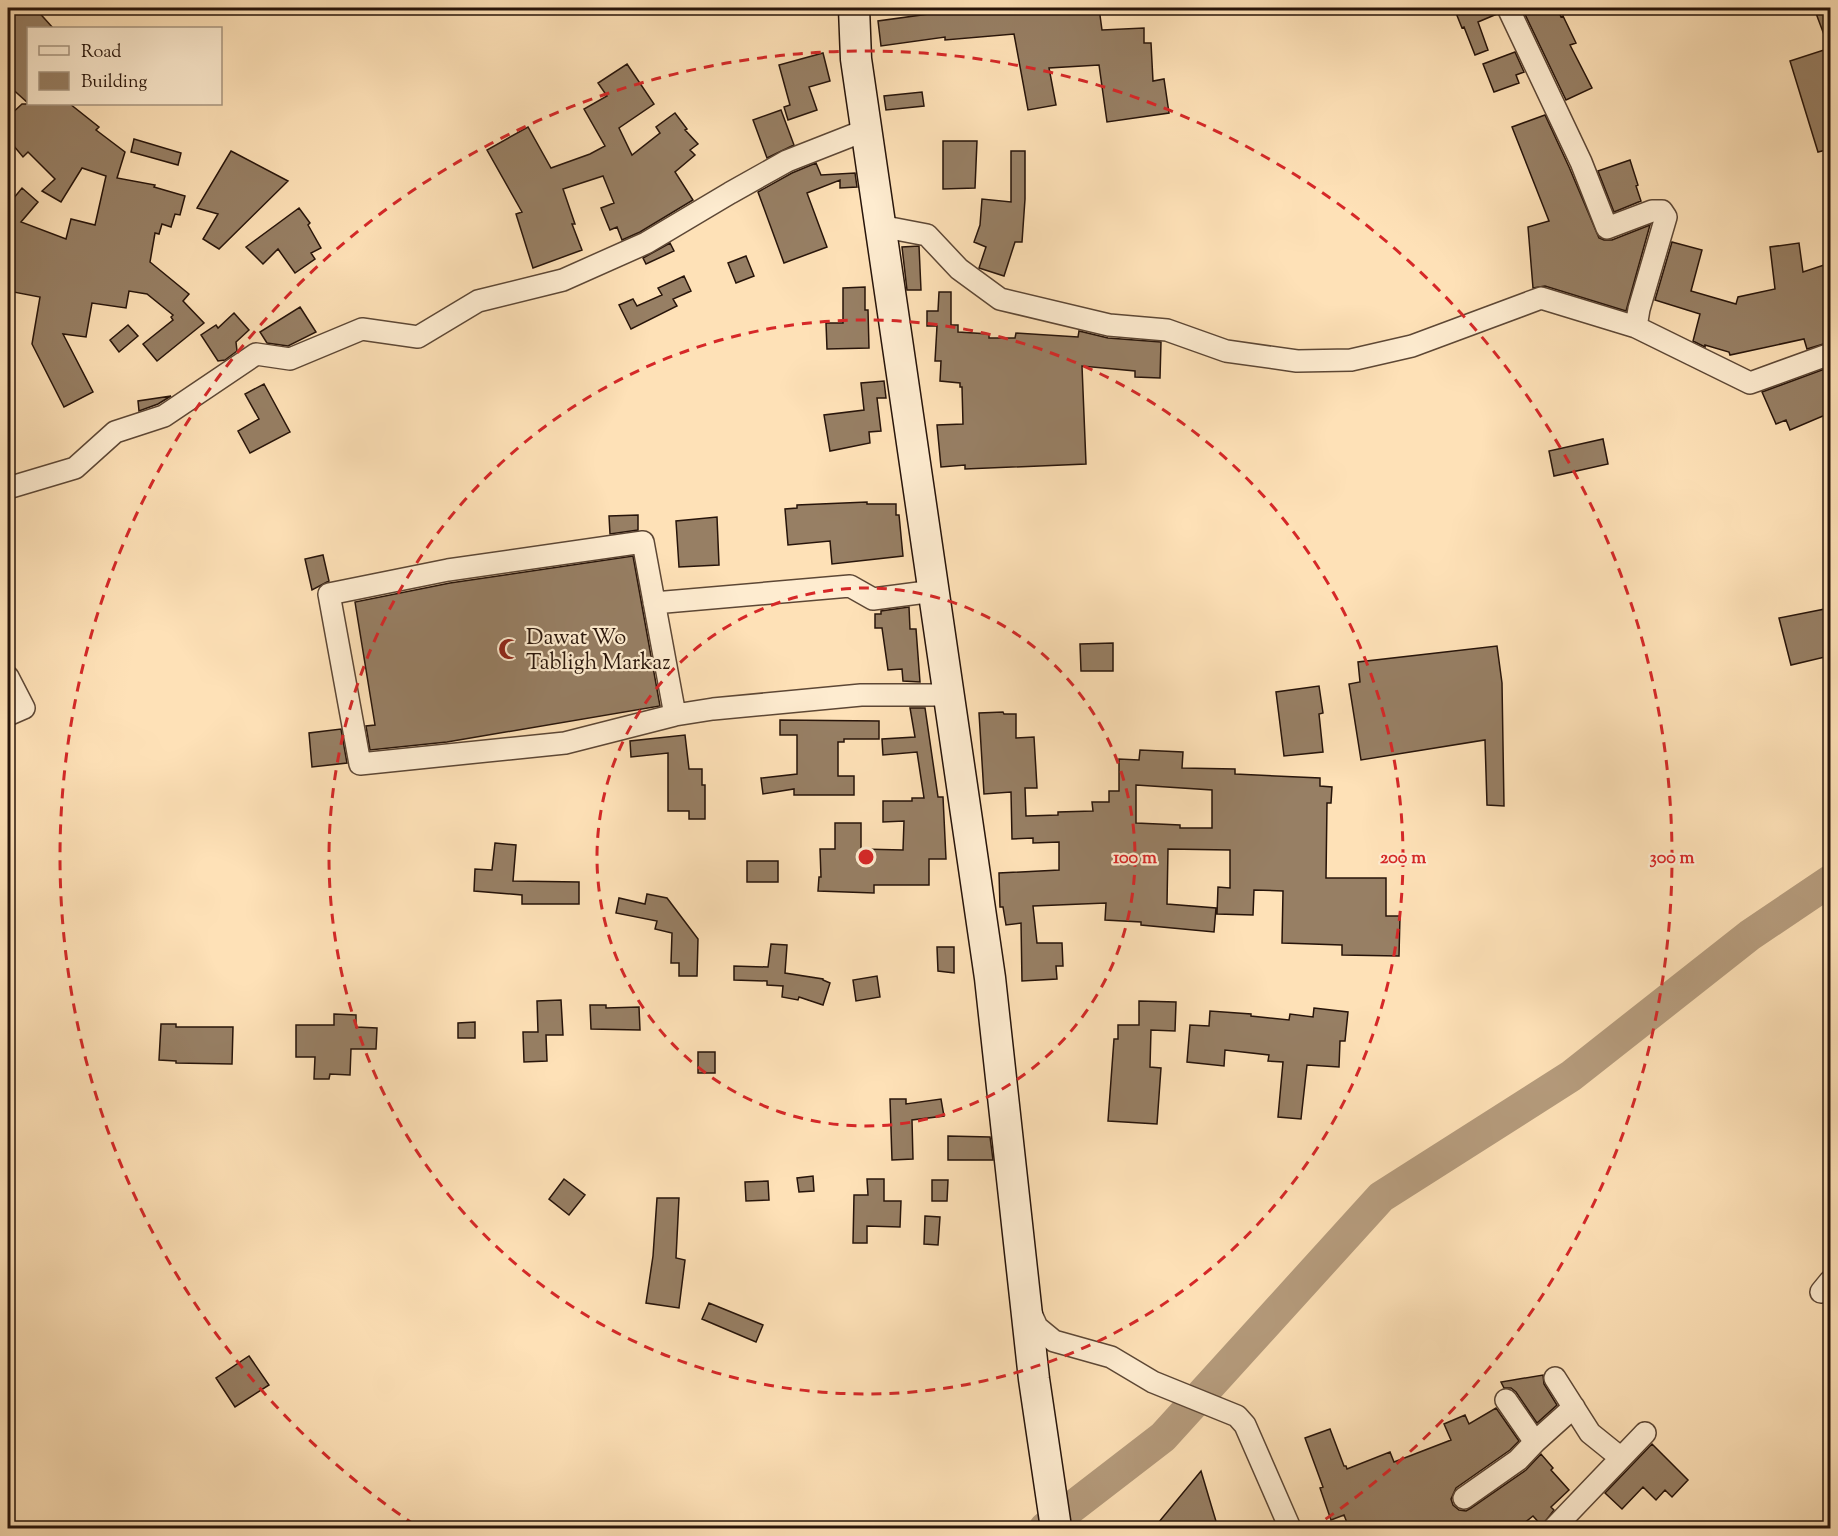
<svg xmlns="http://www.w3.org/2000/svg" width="1838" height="1536" viewBox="0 0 1838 1536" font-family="'Sorts Mill Goudy',serif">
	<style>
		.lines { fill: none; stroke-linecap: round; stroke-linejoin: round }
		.river { stroke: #b59b7c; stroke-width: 32 }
		.building { fill: #977f64; stroke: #27140a; stroke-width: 1.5; fill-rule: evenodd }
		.street-casing { stroke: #5d4735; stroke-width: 24 }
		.secondary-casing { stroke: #27140a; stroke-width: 33 }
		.street { stroke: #feecd0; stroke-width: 21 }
		.secondary { stroke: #feecd0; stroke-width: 30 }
		.ring { fill: none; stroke: #d62828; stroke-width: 3; stroke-dasharray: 10 8 }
		.labels { text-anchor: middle; stroke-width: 4.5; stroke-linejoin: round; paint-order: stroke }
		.poi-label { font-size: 22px; fill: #27140a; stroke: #feecd0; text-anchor: start }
		.centre { fill: #d62828; stroke: #feecd0; stroke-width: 3 }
		.ring-label { font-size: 18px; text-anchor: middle; font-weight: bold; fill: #d62828; stroke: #feecd0; stroke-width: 4.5; stroke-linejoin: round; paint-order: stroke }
	</style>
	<rect width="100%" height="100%" fill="#fee1b7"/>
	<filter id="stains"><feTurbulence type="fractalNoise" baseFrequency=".00333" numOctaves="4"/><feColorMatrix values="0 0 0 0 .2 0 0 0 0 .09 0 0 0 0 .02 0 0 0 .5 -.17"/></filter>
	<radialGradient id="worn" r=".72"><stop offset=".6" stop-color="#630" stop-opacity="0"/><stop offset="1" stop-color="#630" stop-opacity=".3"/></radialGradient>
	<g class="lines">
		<path class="river" d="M 1045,1528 L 1163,1437 L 1381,1197 L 1571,1076 L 1750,935 L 1830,881"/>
	</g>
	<path class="building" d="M 8,8 L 35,8 L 53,28 L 28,28 L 28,103 L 8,85 Z
		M 943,8 L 1099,8 L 1102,30 L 1144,28 L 1144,43 L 1151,43 L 1153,81 L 1164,79 L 1169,113 L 1107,122 L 1099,65 L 1049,68 L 1056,105 L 1028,110 L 1014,34 L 945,40 L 945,37 L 881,46 L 878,21 L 943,12 Z
		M 1454,8 L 1495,8 L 1497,14 L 1478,22 L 1488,50 L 1475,55 L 1464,27 L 1462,28 Z
		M 1522,8 L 1557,8 L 1561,17 L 1563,16 L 1576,43 L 1570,45 L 1592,88 L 1566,100 Z
		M 1814,8 L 1830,8 L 1830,47 L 1829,48 Z
		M 1830,48 L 1830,149 L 1818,152 L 1790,61 Z
		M 1515,52 L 1524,72 L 1516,75 L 1519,83 L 1494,92 L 1483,64 Z
		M 823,53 L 830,81 L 809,87 L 817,110 L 788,120 L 784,107 L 790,105 L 779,65 Z
		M 627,64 L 654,104 L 619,128 L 632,155 L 660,133 L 656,127 L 675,113 L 687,129 L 685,130 L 698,144 L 690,150 L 695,155 L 675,172 L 693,200 L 640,232 L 622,240 L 617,227 L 610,230 L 601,208 L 614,203 L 603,176 L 563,189 L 575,224 L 572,224 L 582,250 L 533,268 L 516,214 L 522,212 L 487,150 L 528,127 L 551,168 L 590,154 L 605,146 L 584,109 L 607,96 L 598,83 Z
		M 922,92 L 924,106 L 886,110 L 884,96 Z
		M 22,104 L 70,104 L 99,127 L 96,130 L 125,152 L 117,178 L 155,185 L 154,187 L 185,196 L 180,215 L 175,214 L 171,227 L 162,224 L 159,234 L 155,233 L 150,262 L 189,294 L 183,301 L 204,323 L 157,361 L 143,344 L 173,320 L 171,317 L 173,315 L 147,294 L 129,291 L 126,308 L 92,303 L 86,337 L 63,334 L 93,392 L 64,407 L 32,344 L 40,297 L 8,291 L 8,205 L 22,188 L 38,202 L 21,222 L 66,239 L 71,219 L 95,225 L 106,176 L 82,168 L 61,202 L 42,191 L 55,179 L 28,152 L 23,157 L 8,139 L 8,117 Z
		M 781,110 L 794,145 L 767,158 L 753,120 Z
		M 1545,115 L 1569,167 L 1599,238 L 1604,240 L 1612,240 L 1650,225 L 1626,311 L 1545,286 L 1533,288 L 1528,227 L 1549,221 L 1512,127 Z
		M 134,139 L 181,153 L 178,165 L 131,152 Z
		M 943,141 L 977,141 L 975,188 L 943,189 Z
		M 231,151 L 288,181 L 219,249 L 203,239 L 218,214 L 197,208 Z
		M 1011,151 L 1025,151 L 1025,199 L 1022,242 L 1015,242 L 1004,276 L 979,268 L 986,247 L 974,242 L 980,225 L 982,199 L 1011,202 Z
		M 1630,160 L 1638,185 L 1636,186 L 1641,201 L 1614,212 L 1598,171 Z
		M 816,163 L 821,175 L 855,173 L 857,187 L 840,188 L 840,180 L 807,193 L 827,247 L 784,263 L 758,192 L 792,173 Z
		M 299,208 L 310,223 L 308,225 L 321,248 L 311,253 L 315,259 L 295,273 L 278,249 L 263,264 L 246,247 Z
		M 1672,242 L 1702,250 L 1691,291 L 1736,304 L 1738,297 L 1775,289 L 1770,247 L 1799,243 L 1803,272 L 1830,263 L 1830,342 L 1807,349 L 1804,339 L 1730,355 L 1729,352 L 1705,345 L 1705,347 L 1693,341 L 1700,314 L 1655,300 Z
		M 670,243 L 674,251 L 646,264 L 643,258 Z
		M 919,246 L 921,290 L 907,290 L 902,247 Z
		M 746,256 L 754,276 L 736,283 L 728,263 Z
		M 684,276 L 691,291 L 673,299 L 677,306 L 631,329 L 619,305 L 633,299 L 637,306 L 662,295 L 658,288 Z
		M 865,287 L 865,310 L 868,310 L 869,348 L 827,349 L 826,323 L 843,323 L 843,288 Z
		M 939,292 L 951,292 L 951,325 L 958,325 L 958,332 L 989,334 L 989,338 L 1015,338 L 1016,333 L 1078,337 L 1079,331 L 1108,338 L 1161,342 L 1160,378 L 1135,377 L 1135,371 L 1082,366 L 1086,464 L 965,469 L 965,465 L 941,467 L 937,425 L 963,424 L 962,387 L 960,387 L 960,383 L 940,381 L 941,361 L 935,361 L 937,326 L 927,326 L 927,311 L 938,311 Z
		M 300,307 L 316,332 L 288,346 L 267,343 L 260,332 Z
		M 234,313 L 249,330 L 236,342 L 237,351 L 225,360 L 218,361 L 201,335 L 216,325 L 218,328 Z
		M 128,325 L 138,336 L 119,352 L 110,340 Z
		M 1830,367 L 1830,413 L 1790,430 L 1786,420 L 1776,424 L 1762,392 Z
		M 884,381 L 886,398 L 877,398 L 881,431 L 869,432 L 870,443 L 830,451 L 824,415 L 864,410 L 861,383 Z
		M 264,384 L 290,432 L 250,453 L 238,431 L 259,419 L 245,394 Z
		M 171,396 L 158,404 L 139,411 L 138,401 Z
		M 1603,439 L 1608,464 L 1554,476 L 1549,451 Z
		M 867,502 L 867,504 L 896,504 L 896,515 L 899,515 L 903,556 L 832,564 L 830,541 L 788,545 L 785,509 L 797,508 L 797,505 Z
		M 638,515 L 638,530 L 610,534 L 609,516 Z
		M 717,517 L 719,565 L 679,567 L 676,521 Z
		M 323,555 L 329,581 L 312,590 L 305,559 Z
		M 633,556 L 660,706 L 447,742 L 370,750 L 366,726 L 375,725 L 355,602 L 450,583 Z
		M 909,607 L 910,629 L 916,629 L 920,682 L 903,681 L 902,669 L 888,670 L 882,628 L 875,628 L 875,614 L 881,614 L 881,611 Z
		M 1830,608 L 1830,652 L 1824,654 L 1825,657 L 1791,665 L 1779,618 Z
		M 1113,643 L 1113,671 L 1081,671 L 1080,644 Z
		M 1497,646 L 1502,683 L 1504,806 L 1487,805 L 1485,740 L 1361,760 L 1349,684 L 1360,682 L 1358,662 Z
		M 1319,686 L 1323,713 L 1319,714 L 1323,752 L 1284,756 L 1276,692 Z
		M 910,708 L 925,708 L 938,797 L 943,797 L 946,859 L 929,859 L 929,885 L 874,885 L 874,893 L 818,891 L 819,877 L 821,877 L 820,849 L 835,849 L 835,823 L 861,823 L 861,849 L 903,850 L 904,821 L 883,822 L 883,801 L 912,801 L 912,798 L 924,798 L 917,752 L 883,755 L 882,739 L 915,737 Z
		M 1003,712 L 1004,714 L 1016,714 L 1016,738 L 1034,737 L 1037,788 L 1025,788 L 1026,816 L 1058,815 L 1058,812 L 1093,811 L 1092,802 L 1109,802 L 1109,791 L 1119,791 L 1119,759 L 1139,760 L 1140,750 L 1183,752 L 1182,768 L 1235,769 L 1235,774 L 1320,778 L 1320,786 L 1332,787 L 1331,803 L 1327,803 L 1326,878 L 1386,878 L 1386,916 L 1400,916 L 1399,956 L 1342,955 L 1342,945 L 1282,943 L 1283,891 L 1254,890 L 1253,915 L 1217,914 L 1218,887 L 1230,888 L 1230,850 L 1168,849 L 1167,904 L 1216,908 L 1214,932 L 1141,925 L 1141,922 L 1105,920 L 1106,903 L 1033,906 L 1037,943 L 1062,943 L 1063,966 L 1056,966 L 1057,979 L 1022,981 L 1021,923 L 1006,925 L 1003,907 L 1000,907 L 999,873 L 1059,870 L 1059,842 L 1033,843 L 1033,838 L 1012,839 L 1011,792 L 984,794 L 979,713 ZM 1136,785 L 1212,790 L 1212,828 L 1180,828 L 1180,825 L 1136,823 Z
		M 780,720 L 879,721 L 879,739 L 844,739 L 844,742 L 838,742 L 838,776 L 854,776 L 854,795 L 794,795 L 794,789 L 763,794 L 761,778 L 797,774 L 797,735 L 780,735 Z
		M 341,729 L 347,763 L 312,767 L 309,733 Z
		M 685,735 L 689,769 L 702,769 L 702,785 L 705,785 L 705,819 L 689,819 L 689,811 L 668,811 L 668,753 L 631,757 L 630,741 Z
		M 495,843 L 516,845 L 513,881 L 579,882 L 579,904 L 522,904 L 522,895 L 474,891 L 475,869 L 492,870 Z
		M 747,861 L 778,861 L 778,882 L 747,882 Z
		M 647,894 L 667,898 L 698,939 L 697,976 L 679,976 L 679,963 L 671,963 L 672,933 L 655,929 L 657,921 L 616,913 L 619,898 L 645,904 Z
		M 771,944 L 787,945 L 785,973 L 823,979 L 823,980 L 830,983 L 823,1005 L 799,997 L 798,1000 L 782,997 L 783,986 L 767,985 L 767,981 L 734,980 L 734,966 L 768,967 Z
		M 937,947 L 954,947 L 954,973 L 938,971 Z
		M 877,976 L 880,997 L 856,1001 L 853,980 Z
		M 561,1000 L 563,1035 L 546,1035 L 547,1061 L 524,1062 L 523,1032 L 538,1032 L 537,1001 Z
		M 1139,1001 L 1176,1002 L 1175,1031 L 1151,1030 L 1150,1067 L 1161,1068 L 1157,1124 L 1108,1121 L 1114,1039 L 1118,1039 L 1118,1025 L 1139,1025 Z
		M 590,1005 L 606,1005 L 606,1008 L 639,1007 L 640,1030 L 591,1029 Z
		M 1314,1008 L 1348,1012 L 1345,1041 L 1340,1041 L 1339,1067 L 1307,1065 L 1301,1119 L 1278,1117 L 1283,1062 L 1268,1061 L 1269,1055 L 1225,1050 L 1224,1066 L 1187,1062 L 1190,1025 L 1209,1026 L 1210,1011 L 1251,1014 L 1251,1016 L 1289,1020 L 1290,1014 L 1313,1017 Z
		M 334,1014 L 356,1015 L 356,1027 L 377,1028 L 376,1049 L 351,1049 L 350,1075 L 330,1074 L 329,1079 L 314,1079 L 315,1057 L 296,1057 L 296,1025 L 334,1025 Z
		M 475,1022 L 475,1038 L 458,1038 L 458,1023 Z
		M 161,1024 L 176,1024 L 176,1027 L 233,1027 L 232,1064 L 176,1063 L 176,1061 L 159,1060 Z
		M 698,1052 L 715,1052 L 715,1073 L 698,1073 Z
		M 890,1099 L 906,1099 L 906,1104 L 941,1099 L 944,1116 L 912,1120 L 913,1159 L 892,1160 Z
		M 948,1136 L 990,1137 L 993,1160 L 948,1160 Z
		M 813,1176 L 814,1191 L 799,1192 L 797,1178 Z
		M 564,1179 L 585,1195 L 569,1215 L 549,1199 Z
		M 867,1179 L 884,1179 L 884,1201 L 901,1201 L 900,1227 L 867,1226 L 867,1243 L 853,1243 L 854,1195 L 868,1195 Z
		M 932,1180 L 948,1180 L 947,1201 L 932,1201 Z
		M 768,1181 L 769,1200 L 746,1201 L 745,1182 Z
		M 657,1198 L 679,1198 L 676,1258 L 685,1260 L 679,1308 L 646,1303 L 653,1256 Z
		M 925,1216 L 940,1217 L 938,1245 L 924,1244 Z
		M 709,1303 L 763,1325 L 756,1342 L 702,1319 Z
		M 249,1356 L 269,1385 L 235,1407 L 216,1378 Z
		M 1543,1375 L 1544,1384 L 1557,1405 L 1537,1423 L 1516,1392 L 1511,1388 L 1504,1388 L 1501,1382 Z
		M 1496,1408 L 1519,1441 L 1510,1450 L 1456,1488 L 1451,1499 L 1453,1505 L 1459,1510 L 1466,1511 L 1471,1508 L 1526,1470 L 1541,1454 L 1553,1468 L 1551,1470 L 1569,1490 L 1551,1507 L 1554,1510 L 1542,1526 L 1533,1516 L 1518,1528 L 1349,1528 L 1344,1515 L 1331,1520 L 1320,1488 L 1323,1487 L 1305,1438 L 1330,1429 L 1344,1466 L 1346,1466 L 1347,1469 L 1390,1452 L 1394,1462 L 1451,1440 L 1444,1424 L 1465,1415 L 1469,1424 Z
		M 1652,1444 L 1688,1480 L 1672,1497 L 1665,1490 L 1656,1500 L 1643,1487 L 1622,1509 L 1605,1493 Z
		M 1201,1471 L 1218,1528 L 1154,1528 Z"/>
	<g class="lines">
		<defs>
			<path id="street" d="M 1508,8 L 1581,162 L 1607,228 L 1652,211 L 1662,211 L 1666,217 L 1639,309 L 1636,327 L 1750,383 L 1830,354
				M 880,226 L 927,235 L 959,269 L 1000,299 L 1109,325 L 1167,330 L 1226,351 L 1297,361 L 1351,360 L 1412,346 L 1541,298 L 1636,327
				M 8,488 L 75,468 L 115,432 L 164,416 L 256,354 L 290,359 L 362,329 L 418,337 L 478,301 L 563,280 L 646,243 L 730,193 L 787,161 L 866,130
				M 654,603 L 850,586 L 873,599 L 934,591
				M 8,677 L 24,708 L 8,715
				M 675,715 L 643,542 L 448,570 L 329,594 L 360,764 L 565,743 L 675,715 L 713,709 L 861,695 L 949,695
				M 1821,1292 L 1830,1281
				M 1029,1309 L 1037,1327 L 1054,1341 L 1111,1357 L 1153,1382 L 1237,1416 L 1245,1425 L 1290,1528
				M 1555,1378 L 1590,1433 L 1621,1458
				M 1535,1442 L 1574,1407
				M 1464,1498 L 1518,1460 L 1535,1442 L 1506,1400
				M 1554,1528 L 1645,1433"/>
			<path id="secondary" d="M 854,8 L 856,59 L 990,978 L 1034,1379 L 1056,1528"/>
		</defs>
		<use href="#street" class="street-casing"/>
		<use href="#secondary" class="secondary-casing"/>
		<use href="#street" class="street"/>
		<use href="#secondary" class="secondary"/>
	</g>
	<g class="ring">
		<circle cx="866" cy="857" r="269"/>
		<circle cx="866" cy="857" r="537"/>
		<path d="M415 1525A806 806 0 1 1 1317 1525"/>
	</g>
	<defs>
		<symbol id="mosque-bare" viewBox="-9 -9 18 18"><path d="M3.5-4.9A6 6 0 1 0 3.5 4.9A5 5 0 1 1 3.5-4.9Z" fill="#8f2418" stroke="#feecd0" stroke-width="2.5" paint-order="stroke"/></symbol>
	</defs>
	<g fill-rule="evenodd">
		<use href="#mosque-bare" x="494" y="634" width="30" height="30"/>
	</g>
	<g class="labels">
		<g class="poi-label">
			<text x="526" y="644">Dawat Wo<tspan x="526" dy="25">Tabligh Markaz</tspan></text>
		</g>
	</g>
	<circle cx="866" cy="857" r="9" class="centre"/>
	<g class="ring-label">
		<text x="1135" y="863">100 m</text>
		<text x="1403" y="863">200 m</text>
		<text x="1672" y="863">300 m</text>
	</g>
	<rect width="1838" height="1536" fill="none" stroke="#fee1b7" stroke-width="30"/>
	<rect x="9" y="9" width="1820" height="1518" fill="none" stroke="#27140a" stroke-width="3"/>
	<rect x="15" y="15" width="1808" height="1506" fill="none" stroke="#27140a" stroke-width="1.5"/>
	<rect x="27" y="27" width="195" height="78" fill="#feecd0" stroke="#a89681" stroke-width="1.5"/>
	<rect x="39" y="46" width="30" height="9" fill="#feecd0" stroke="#a89681" stroke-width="1.5"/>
	<text x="81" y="57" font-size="18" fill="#27140a">Road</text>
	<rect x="39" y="72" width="30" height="18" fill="#977f64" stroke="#a89681" stroke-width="1.5"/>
	<text x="81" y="87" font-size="18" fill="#27140a">Building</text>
	<rect width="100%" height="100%" filter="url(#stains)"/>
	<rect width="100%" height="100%" fill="url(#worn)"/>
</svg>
